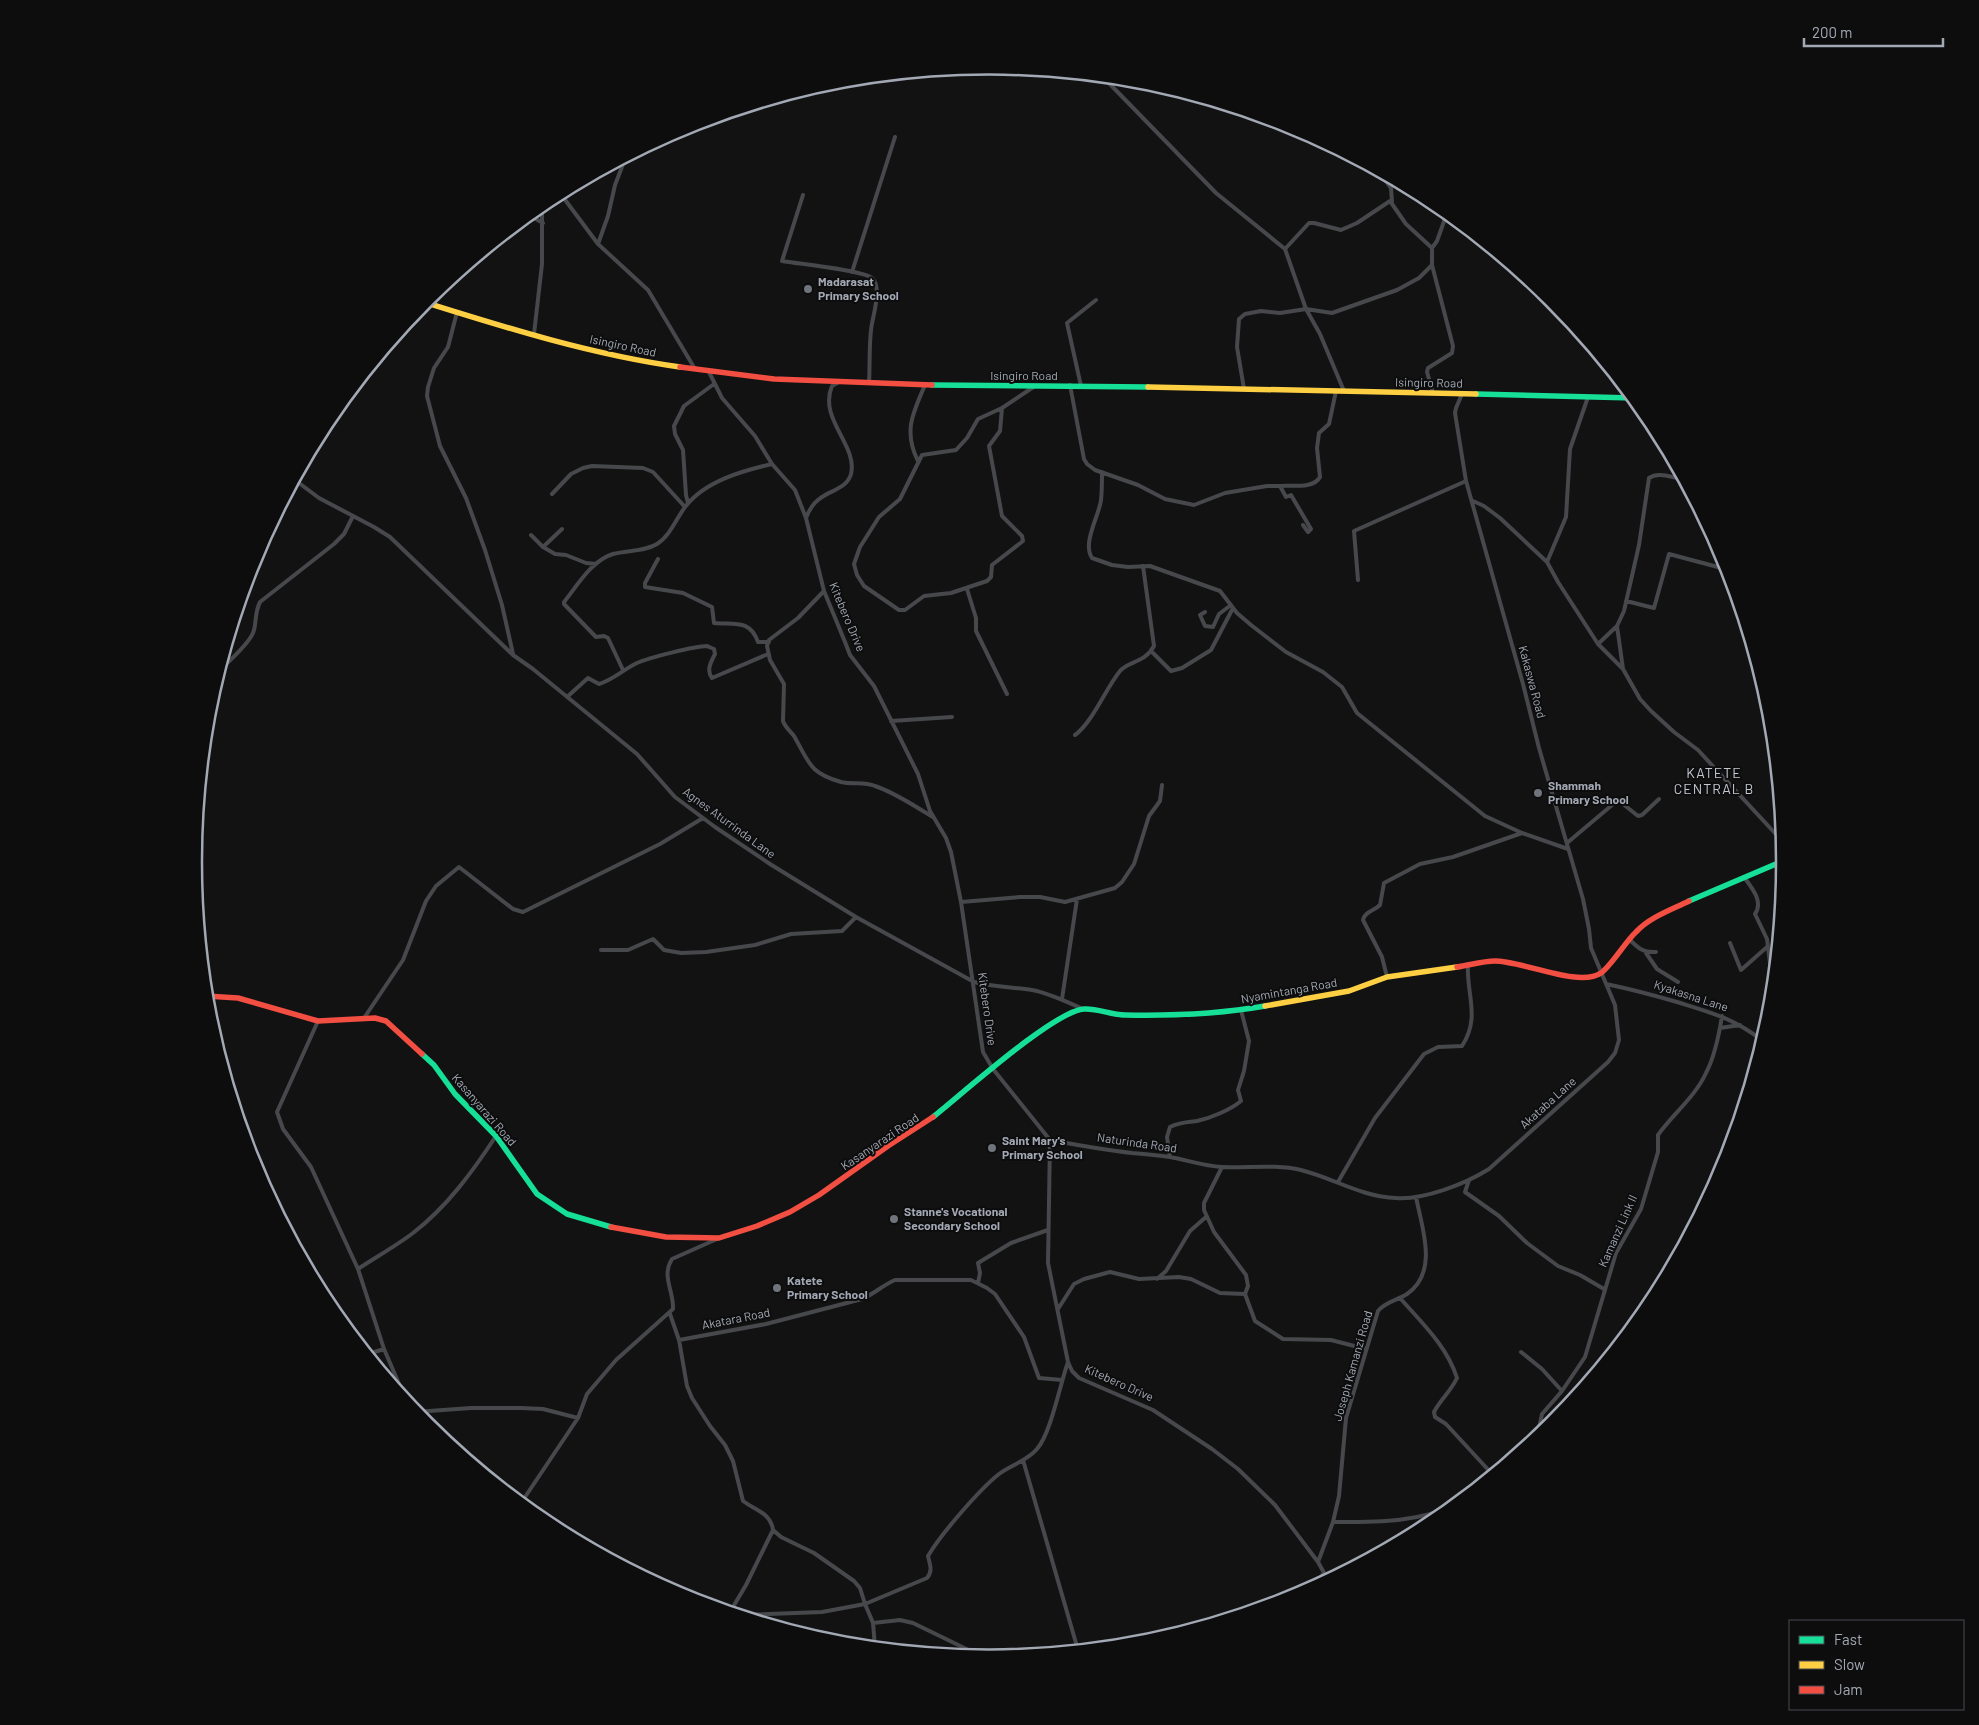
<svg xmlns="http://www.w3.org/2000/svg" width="1979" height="1725" viewBox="0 0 1979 1725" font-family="Barlow,sans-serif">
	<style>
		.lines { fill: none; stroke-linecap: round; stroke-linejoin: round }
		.street { stroke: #47484b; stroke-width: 4 }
		.fast { stroke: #16e098; stroke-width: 5.5 }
		.slow { stroke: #ffcf43; stroke-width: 5.5 }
		.jam { stroke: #f24e42; stroke-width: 5.5 }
		.poi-dot { fill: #70747c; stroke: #0d0d0e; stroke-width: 2 }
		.labels { text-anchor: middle; stroke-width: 4; stroke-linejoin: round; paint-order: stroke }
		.poi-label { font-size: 12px; font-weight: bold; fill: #a3a9b4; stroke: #0d0d0e; text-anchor: start }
		.street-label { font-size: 12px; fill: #a3a9b4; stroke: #0d0d0e }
		.neighbourhood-label { font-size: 14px; letter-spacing: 1px; fill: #c4c8d0; stroke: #0d0d0e }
		.rim { fill: none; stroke: #a3a9b4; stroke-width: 2.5 }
	</style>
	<rect width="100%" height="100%" fill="#121213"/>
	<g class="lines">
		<path class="street" d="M 1103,77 L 1216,193 L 1285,249 L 1306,309 L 1320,334 L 1344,391
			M 1380,173 L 1391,188 L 1392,202
			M 560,193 L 598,244 L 648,290 L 695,369
			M 803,195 L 782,261 C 799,264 862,270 872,278 C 883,287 872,318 871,330 C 869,348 870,366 869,383
			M 524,219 L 532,217 L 543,223
			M 598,244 L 608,216 L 615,185 L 625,159
			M 1432,248 L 1432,265 L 1453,346 L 1452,353 L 1428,368 L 1427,372 L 1433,393
			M 1285,249 L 1309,223 L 1314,223 L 1341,230 L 1357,223 L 1390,201 L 1406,224 L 1432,248 L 1437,241 L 1447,213
			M 852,272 L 895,137
			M 457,312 L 448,347 L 434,368 L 428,387 L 427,396 L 440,446 L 466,498 L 485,550 L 502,605 L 513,654
			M 534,334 L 542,264 L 542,204
			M 709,372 L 722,398 L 755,436 L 772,464 L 795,490 L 806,518
			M 839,382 L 832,386 C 818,419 858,445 851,474 C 847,488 832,490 822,497 C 814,502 809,510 806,518 L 824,591 L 845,642 L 850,655 L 874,686 L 918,774 L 930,811 L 946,838 L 951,852 L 961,902 L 983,1052 L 993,1069 L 1050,1140 L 1048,1263 L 1068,1362 L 1072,1371 L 1079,1378 L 1153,1410 L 1212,1449 L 1238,1469 L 1275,1505 L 1318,1562 L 1328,1580
			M 1070,385 L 1084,459 L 1087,464 L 1095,470 L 1138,485 L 1165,499 L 1194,505 L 1225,493 L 1267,486 L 1280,486 L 1286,497 L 1291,495 L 1311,529 L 1308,532 L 1303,525
			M 1081,386 L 1067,323 L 1096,300
			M 1244,389 L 1237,347 L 1239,319 L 1245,314 L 1261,311 L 1280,313 L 1306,309 L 1332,313 L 1397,290 L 1419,278 L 1432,265
			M 1002,408 L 978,419 L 967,438 L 956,450 L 922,455 L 900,499 L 879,517 L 860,547 L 854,564 L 857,575 L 864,586 L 899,610 L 905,610 L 924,596 L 951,593 L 987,581 L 991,577 L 992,565 L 1023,541 L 1022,536 L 1002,516 L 989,446 L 1000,431 L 1002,408 L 1035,386
			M 918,461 C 903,431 913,413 925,385
			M 1102,472 C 1102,481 1102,491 1101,500 C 1099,516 1082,543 1092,558 L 1112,565 L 1128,567 L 1150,566 L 1220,591 L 1237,613 L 1251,625 L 1286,652 L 1323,672 L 1342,687 L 1357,713 L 1485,816 L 1522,833 L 1568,849
			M 295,480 L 319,498 L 374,527 L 390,537 L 513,655 L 533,669 L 637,754 L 675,797 L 715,827 L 770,864 L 856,917 L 974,982 C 993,987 1012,987 1032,990 C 1049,993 1067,1002 1083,1009
			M 1280,486 C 1291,485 1314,489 1320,477 L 1317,448 L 1319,433 L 1329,424 L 1336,391
			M 552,494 L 571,474 L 583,468 L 592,466 L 643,468 L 653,472 L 685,507
			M 1473,501 L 1484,506 L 1500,518 L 1547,562 L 1558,582 L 1598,644 L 1623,669 L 1640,699 L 1651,711 L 1674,732 L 1698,750 L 1784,843
			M 688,503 L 686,495 L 683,450 L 675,434 L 674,426 L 684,406 L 714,384
			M 531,535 L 543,547 L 555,554 L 566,555 L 586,563 L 596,564
			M 543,547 L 562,529
			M 658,559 L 645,583 L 645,587 L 683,593 L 712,607 L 714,623 C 735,625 750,619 758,642 L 769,642
			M 1547,562 L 1566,517 L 1570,449 L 1588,397
			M 1358,580 L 1354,531 L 1466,481
			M 967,589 L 976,618 L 976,631 L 1007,694
			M 824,591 L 798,618 L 769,640 L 767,646 L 770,660 L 784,684 L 783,721 C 785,727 790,731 794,736 C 809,762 809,773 841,782 C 853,785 864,781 875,786 C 896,793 914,806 933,817
			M 1626,601 L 1654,608 L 1669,554 L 1729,570
			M 1205,612 L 1200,615 L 1205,626 L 1213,627 L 1219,614 L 1231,605
			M 1617,626 L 1623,669
			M 1598,644 L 1617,626 L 1624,611 L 1639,545 L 1649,478 C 1659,471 1672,478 1683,479
			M 1151,651 L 1171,671 L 1182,668 L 1211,650 L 1233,608
			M 623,670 L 608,638 L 604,636 L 596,637 L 564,604 L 564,602 C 577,586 592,560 613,554 C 627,550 644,552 657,544 C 670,536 676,519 685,507 C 705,481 742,471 772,464
			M 219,671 C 229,661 248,645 253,633 C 257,623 254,614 260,602 L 334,544 L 344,534 L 353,516
			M 567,697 L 588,678 L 599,684 C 613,680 624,669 637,663 C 648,658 695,646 707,646 C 709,647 712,648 714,649 L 715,654 C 711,662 706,670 712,678 L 768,654
			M 891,721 L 952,717
			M 1075,735 C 1092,723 1106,688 1120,671 C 1128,661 1145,663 1154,646 L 1143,566
			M 1567,843 L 1618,800 L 1638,816 L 1642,815 L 1659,799
			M 1744,877 C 1751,887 1764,901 1755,914 L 1767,939 L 1773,987
			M 961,902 L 1020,897 L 1040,897 L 1065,902 L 1115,888 L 1122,882 L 1134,864 L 1149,816 L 1160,801 L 1162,785
			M 1629,939 C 1638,948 1643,953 1656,952
			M 1730,943 L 1741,970 L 1767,947
			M 601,950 L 628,950 L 653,939 L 664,950 L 681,953 L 706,952 L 755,945 L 791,934 L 842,931 L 856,917
			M 1646,953 L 1657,969 L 1678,982
			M 1387,977 L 1382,957 L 1363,920 C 1364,912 1374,911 1380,905 L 1384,883 L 1420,864 L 1453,857 L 1522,833
			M 1606,984 C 1630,989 1653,995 1677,1002 C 1712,1013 1733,1018 1763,1041
			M 1062,999 L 1077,899
			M 364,1018 L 403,960 L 426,901 L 436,886 L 459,867 L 513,909 L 523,912 L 660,844 L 703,818
			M 318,1021 L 277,1112 L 283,1129 L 311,1167 L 358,1269 L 384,1349 L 406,1400
			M 1720,1028 L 1740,1025
			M 1050,1140 C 1077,1145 1104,1150 1132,1153 C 1145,1154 1157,1155 1170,1157 C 1187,1160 1204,1166 1222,1167 C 1248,1168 1276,1164 1301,1170 C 1333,1178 1362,1197 1396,1198 C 1424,1200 1465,1184 1489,1169 L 1608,1062 L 1615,1053 L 1619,1040 L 1615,1005 L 1591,948 L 1589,929 L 1583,899 L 1539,748 L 1523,684 L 1466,481 L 1455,413 L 1456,408 L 1462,394
			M 1170,1157 L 1167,1137 L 1170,1127 C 1179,1122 1187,1122 1197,1121 C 1211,1118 1230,1110 1241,1101 L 1238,1090 L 1244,1071 L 1249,1041 L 1241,1010
			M 1222,1167 L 1204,1203 L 1204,1210 L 1214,1232 L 1246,1275 L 1248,1286 L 1245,1294 L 1255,1321 L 1283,1339 L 1331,1340 L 1366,1349
			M 1469,1180 L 1465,1192 L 1499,1216 L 1527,1243 L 1558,1266 L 1580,1275 L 1604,1289
			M 1338,1182 L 1375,1118 L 1424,1054 L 1438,1047 L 1462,1046 C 1481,1017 1466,994 1468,964
			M 358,1269 C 376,1257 396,1246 413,1233 C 447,1207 473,1171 496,1136
			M 1157,1279 L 1166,1271 L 1190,1231 L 1206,1217
			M 978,1283 L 980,1273 L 978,1263 L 1011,1243 L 1048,1230
			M 321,1292 L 327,1290 L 343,1324
			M 1400,1298 C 1421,1322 1447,1346 1457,1378 C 1451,1391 1440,1400 1434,1412 L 1435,1417 L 1446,1424 L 1493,1475
			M 1058,1309 L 1074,1284 L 1084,1279 L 1110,1272 L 1139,1279 L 1179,1277 L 1191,1279 L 1220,1293 L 1245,1294
			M 670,1314 L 679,1340 L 687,1386 L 692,1398 L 710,1426 L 725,1445 L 733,1461 L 743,1501 C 755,1510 771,1513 773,1530 L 781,1537 L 814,1553 L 854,1581 L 860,1588 L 865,1604 L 822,1612 L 742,1615
			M 679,1340 L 766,1324 L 862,1299 C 874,1294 883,1285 895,1280 L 971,1280 L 987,1288 L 995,1294 L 1024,1337 L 1039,1378 L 1062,1380
			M 1521,1352 L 1542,1369 L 1562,1391
			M 368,1354 L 384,1349
			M 415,1412 L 471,1408 L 521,1408 L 543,1409 L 578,1418
			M 1532,1442 L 1539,1428 L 1542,1414 L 1562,1391 L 1585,1357 L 1616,1253 L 1641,1209 L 1658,1152 L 1658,1135 C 1673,1114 1695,1097 1706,1073 C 1715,1056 1719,1035 1722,1016
			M 1023,1460 L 1078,1650
			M 521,1503 L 578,1418 L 587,1394 L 616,1360 L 673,1309 C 674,1291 661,1276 672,1259 L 717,1239
			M 1333,1522 C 1375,1522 1420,1523 1458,1503
			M 1318,1562 L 1333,1522 L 1339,1496 L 1346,1418 L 1378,1311 C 1385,1302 1398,1300 1407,1294 C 1439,1272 1422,1228 1416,1197
			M 1313,1588 L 1324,1573
			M 730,1612 L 746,1585 L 773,1530
			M 873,1623 L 900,1620 L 913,1623 L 985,1658
			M 875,1647 L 873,1623 L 865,1604 L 927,1578 C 933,1571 930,1565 928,1556 C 941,1534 979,1490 999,1474 C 1011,1465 1027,1461 1037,1449 C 1051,1433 1060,1384 1068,1362"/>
		<path class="fast" d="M 932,385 L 1148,387
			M 1476,394 L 1634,398
			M 1689,901 L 1785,860
			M 422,1054 L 434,1065 L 455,1094 L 496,1136 L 537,1194 L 567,1214 L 611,1227
			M 933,1117 C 961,1095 1054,1011 1084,1009 C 1097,1008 1111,1015 1125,1015 C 1172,1016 1219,1014 1265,1006"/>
		<path class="slow" d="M 424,302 C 507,328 593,355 680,367
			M 1148,387 L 1476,394
			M 1265,1006 L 1349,991 L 1387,977 L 1457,967"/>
		<path class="jam" d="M 680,367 L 774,379 L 932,385
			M 1457,967 C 1470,965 1483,961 1495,961 C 1523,961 1579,988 1601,973 C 1611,966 1626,941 1636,932 C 1650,917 1671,910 1689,901
			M 206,996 L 238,998 L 318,1021 L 375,1018 L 386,1021 L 422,1054
			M 611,1227 L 666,1237 L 719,1238 L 757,1226 L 790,1212 L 819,1195 L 888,1146 L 933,1117"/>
	</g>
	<g class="poi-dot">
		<circle cx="808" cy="289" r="5"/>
		<circle cx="1538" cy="793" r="5"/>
		<circle cx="992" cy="1148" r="5"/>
		<circle cx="894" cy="1219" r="5"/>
		<circle cx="777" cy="1288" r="5"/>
	</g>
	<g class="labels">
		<g class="poi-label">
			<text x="818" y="286">Madarasat<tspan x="818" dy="14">Primary School</tspan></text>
			<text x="1548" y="790">Shammah<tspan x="1548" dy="14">Primary School</tspan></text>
			<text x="1002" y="1145">Saint Mary's<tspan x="1002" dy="14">Primary School</tspan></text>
			<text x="904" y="1216">Stanne's Vocational<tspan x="904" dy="14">Secondary School</tspan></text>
			<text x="787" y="1285">Katete<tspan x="787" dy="14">Primary School</tspan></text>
		</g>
		<g class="street-label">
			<text transform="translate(623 346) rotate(12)" y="4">Isingiro Road</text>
			<text x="1024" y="380">Isingiro Road</text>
			<text transform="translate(1429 383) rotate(1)" y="4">Isingiro Road</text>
			<text transform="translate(847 617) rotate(67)" y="4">Kitebero Drive</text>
			<text transform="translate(1532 682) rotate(75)" y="4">Kakaswa Road</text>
			<text transform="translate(729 823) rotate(36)" y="4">Agnes Aturrinda Lane</text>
			<text transform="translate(1289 991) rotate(-10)" y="4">Nyamintanga Road</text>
			<text transform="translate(1691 996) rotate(18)" y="4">Kyakasna Lane</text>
			<text transform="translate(987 1009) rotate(82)" y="4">Kitebero Drive</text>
			<text transform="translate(1548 1103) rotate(-42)" y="4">Akataba Lane</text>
			<text transform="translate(484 1110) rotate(49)" y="4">Kasanyarazi Road</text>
			<text transform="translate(880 1142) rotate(-34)" y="4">Kasanyarazi Road</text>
			<text transform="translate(1137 1143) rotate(8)" y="4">Naturinda Road</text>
			<text transform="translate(1618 1231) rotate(-66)" y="4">Kamanzi Link II</text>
			<text transform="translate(736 1319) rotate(-11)" y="4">Akatara Road</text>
			<text transform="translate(1353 1366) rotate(-74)" y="4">Joseph Kamanzi Road</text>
			<text transform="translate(1119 1383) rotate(24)" y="4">Kitebero Drive</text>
		</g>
		<g class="neighbourhood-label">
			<text x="1714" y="778">KATETE<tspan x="1714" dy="16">CENTRAL B</tspan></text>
		</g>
	</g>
	<path d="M0 0H1979V1725H0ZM202 862a787 787 0 1 1 1574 0a787 787 0 1 1-1574 0Z" fill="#0d0d0e" fill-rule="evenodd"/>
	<path class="rim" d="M202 862a787 787 0 1 1 1574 0a787 787 0 1 1-1574 0Z"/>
	<rect x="1789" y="1620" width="175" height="90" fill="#0d0d0e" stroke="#494b50"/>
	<rect x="1799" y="1636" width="25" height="8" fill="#16e098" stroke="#494b50"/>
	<text x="1834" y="1645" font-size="15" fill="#a3a9b4">Fast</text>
	<rect x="1799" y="1661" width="25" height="8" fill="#ffcf43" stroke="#494b50"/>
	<text x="1834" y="1670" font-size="15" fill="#a3a9b4">Slow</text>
	<rect x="1799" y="1686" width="25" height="8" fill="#f24e42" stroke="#494b50"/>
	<text x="1834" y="1695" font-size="15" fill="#a3a9b4">Jam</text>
	<path d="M1804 38v8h139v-8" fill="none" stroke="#a3a9b4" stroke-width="2.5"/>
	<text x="1812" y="38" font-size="15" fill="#a3a9b4" stroke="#0d0d0e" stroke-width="4" paint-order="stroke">200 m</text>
</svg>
